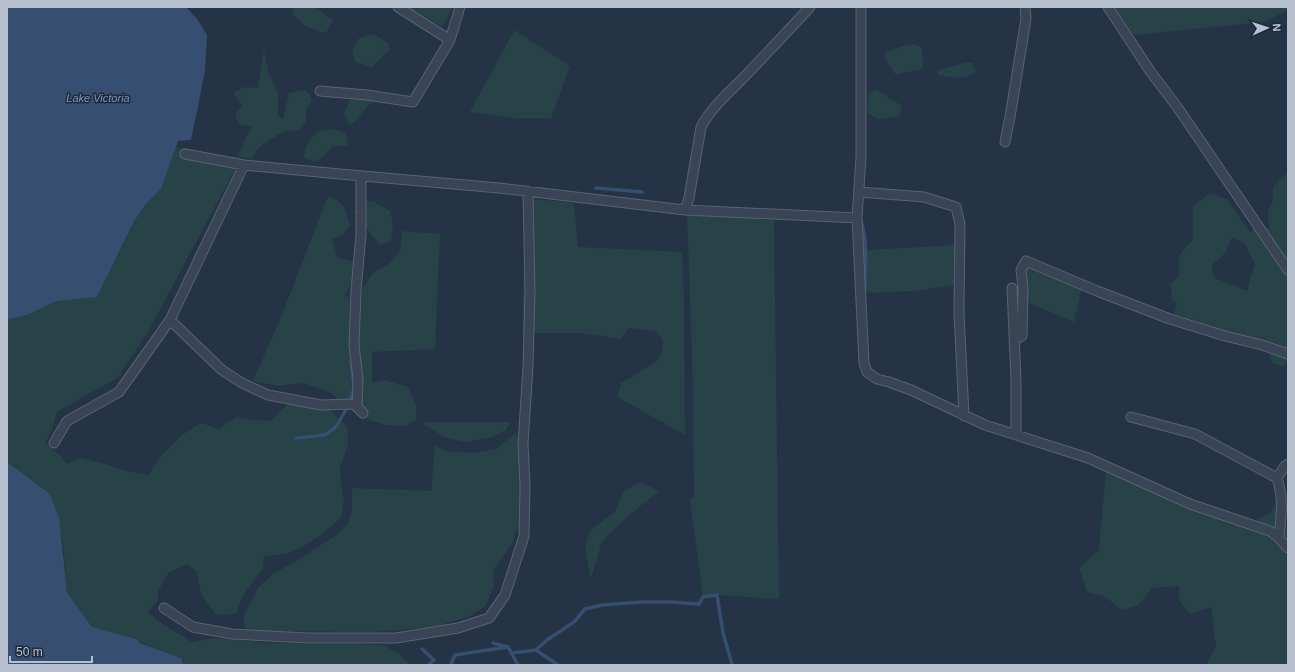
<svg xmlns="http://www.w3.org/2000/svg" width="1295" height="672" viewBox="0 0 1295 672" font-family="Arial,sans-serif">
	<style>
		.green { fill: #274347; fill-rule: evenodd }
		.water { fill: #364e6f }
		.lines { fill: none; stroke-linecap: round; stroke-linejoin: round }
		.stream { stroke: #364e6f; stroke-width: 3.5 }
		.minor-casing { stroke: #586373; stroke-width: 11 }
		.minor { stroke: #394555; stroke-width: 9 }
		.labels { text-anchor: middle; stroke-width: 3; stroke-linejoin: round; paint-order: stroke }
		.water-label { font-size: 11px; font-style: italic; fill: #7c96b9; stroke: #1e2a3b }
	</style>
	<rect width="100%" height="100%" fill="#243346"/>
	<path class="green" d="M 293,7 L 316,7 L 333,21 L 327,31 L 323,33 L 307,27 L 292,14 Z
		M 408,7 L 453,7 L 442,27 Z
		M 1114,7 L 1288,7 L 1288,10 L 1264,22 L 1134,35 Z
		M 514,30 L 570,66 L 551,118 L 515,118 L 470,112 Z
		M 374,34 L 388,43 L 389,50 L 372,67 L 356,62 L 352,51 L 359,38 Z
		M 915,44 L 922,48 L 923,65 L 920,70 L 906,72 L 896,75 L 887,62 L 884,53 L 900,47 Z
		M 264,48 L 268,71 L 278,93 L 278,117 L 283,119 L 289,93 L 306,90 L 312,99 L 306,111 L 306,123 L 300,130 L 285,131 L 269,140 L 258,148 L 252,159 L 238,156 L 245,139 L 252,127 L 239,124 L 235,114 L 243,106 L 233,93 L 245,87 L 258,88 Z
		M 965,63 L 972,63 L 976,71 C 966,81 951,77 938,75 L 937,70 Z
		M 876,89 L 893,101 L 902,105 L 899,116 L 877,119 L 867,112 L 869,93 Z
		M 353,98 L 371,100 L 372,103 L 369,104 L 354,123 L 349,124 L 344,114 L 349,102 Z
		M 333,129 L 346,133 L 348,144 L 345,146 L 333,146 L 324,156 L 315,162 L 304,158 L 306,146 L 317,132 Z
		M 175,147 L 241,158 L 147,334 L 117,378 L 57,412 L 51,433 L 45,443 L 62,457 L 66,464 L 81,458 L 105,464 L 126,471 L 148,475 L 161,456 L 182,435 L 201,423 L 219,429 L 236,417 L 255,420 L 270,421 L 292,400 L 315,402 L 331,411 L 347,427 L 348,444 L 340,468 L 341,484 L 344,501 L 341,518 L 321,535 L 302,547 L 286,554 L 264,556 L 263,569 L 242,597 L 236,614 L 216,615 L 201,594 L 197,572 L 187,564 L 169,572 L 158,591 L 158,601 L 147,612 L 160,622 L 192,642 L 212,638 L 269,643 L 383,645 L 399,654 L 410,665 L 184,665 L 181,658 L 140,642 L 136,639 L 93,628 L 67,592 L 63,541 L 49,493 L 7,462 L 7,320 L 27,315 L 57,301 L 97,297 L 133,223 L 145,205 L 161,189 L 170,163 Z
		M 1288,173 L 1288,360 L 1283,367 L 1272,363 L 1264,337 L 1262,342 L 1174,314 L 1177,303 L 1172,300 L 1171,284 L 1179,276 L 1179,256 L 1193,239 L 1193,206 L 1210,193 L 1227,199 L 1250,232 L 1262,224 L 1269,228 L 1268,212 L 1273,201 L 1273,187 L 1282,177 ZM 1232,237 L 1244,243 L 1255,263 L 1247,291 L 1215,278 L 1211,266 L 1225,253 Z
		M 328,196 C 345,202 345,209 350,225 L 343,234 L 332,240 L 338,258 L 356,262 L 355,277 L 345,295 L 354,300 L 373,273 L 390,263 L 400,251 L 402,231 L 440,234 L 435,349 L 372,352 L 372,383 L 384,380 L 408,387 L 416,405 L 416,420 L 405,426 L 385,425 L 361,417 L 342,403 L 331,393 L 304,383 L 278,386 L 253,381 L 283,312 Z
		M 535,199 L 574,203 L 578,247 L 682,252 L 684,304 L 685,435 L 617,397 L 621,383 L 654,363 L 661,355 L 663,340 L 656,331 L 629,328 L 620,339 L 582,333 L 536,333 L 522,334 L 525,239 L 529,203 Z
		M 366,201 L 374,202 L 390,211 L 393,225 L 391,241 L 380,245 L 367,229 L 359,223 L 353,212 Z
		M 687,214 L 774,220 L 779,599 L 717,595 L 703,597 L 690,500 L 694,497 L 693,389 Z
		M 957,245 L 957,283 L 954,285 L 914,291 L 865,293 L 867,250 Z
		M 1026,266 L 1082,288 L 1074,322 L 1027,302 L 1025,269 Z
		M 434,422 L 511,422 L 505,431 L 492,437 L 467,442 L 445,438 L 422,423 Z
		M 516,432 L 520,461 L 521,516 L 512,544 L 493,570 L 494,587 L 485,606 L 469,617 L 432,627 L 373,632 L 265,631 L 245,628 L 243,617 L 258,588 L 273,574 L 298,560 L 338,534 L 348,523 L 352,509 L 352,488 L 431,491 L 435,445 L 445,451 L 473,453 L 497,449 Z
		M 1106,471 L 1208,515 L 1256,532 L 1258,520 L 1263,516 L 1269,514 L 1277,504 L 1279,509 L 1278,526 L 1288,527 L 1288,665 L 1206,665 L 1216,646 L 1211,607 L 1190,614 L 1179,600 L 1179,586 L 1152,588 L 1138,605 L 1122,610 L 1104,596 L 1087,592 L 1079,568 L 1099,550 Z
		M 640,482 L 659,491 L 627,517 L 602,541 L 591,579 L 585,548 L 589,532 L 615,511 L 623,492 Z"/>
	<path class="water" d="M 7,7 L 186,7 L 197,19 L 207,35 L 205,71 L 195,121 L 191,140 L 178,141 L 161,189 L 145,205 L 133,223 L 97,297 L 57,301 L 27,315 L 7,320 Z
		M 7,462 L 49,493 L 59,517 L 67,592 L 92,627 L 136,639 L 140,643 L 181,658 L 184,665 L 7,665 Z"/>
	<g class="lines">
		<path class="stream" d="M 596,188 L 642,192
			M 861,221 C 868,242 865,268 865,289
			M 351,363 L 354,385
			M 296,438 L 325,435 L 336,427 L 349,404 L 353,391
			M 493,643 L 508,647 L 518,665
			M 422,649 L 434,660 L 428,665
			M 536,650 L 558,665
			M 512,653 L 536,650 L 547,640 L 574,622 L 585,609 L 602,605 L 642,602 L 671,602 L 699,604 L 703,597 L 717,595 L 723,633 L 732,664
			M 452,665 L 451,664 L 455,655 L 508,647"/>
		<defs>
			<path id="minor" d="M 398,7 L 450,40
				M 861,7 L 861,157 L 857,218 L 864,363 L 867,372 L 877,379 L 889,382 L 911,390 L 985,425 L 1088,458 L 1190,504 L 1270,531 L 1279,538 L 1288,548
				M 1108,7 L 1150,71 L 1178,108 L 1288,270
				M 320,91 L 367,95 L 413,102 L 450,40 L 460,7
				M 1005,142 L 1010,117 L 1026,19 L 1025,7
				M 185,154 L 244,165 L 340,174 L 499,188 L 685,210 L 689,198 L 701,127 C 711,107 731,91 747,74 C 768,52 789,30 810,7
				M 859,192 L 924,197 L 956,207 L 960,224 L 959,312 L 964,416
				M 685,210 L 857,218
				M 1012,288 L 1016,379 L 1016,434
				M 170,320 L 222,370 L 242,383 L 268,395 L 321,405 L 354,404 L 363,413
				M 1014,339 L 1022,336 L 1023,288 L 1021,270 L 1026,261 L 1097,291 L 1170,319 L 1225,336 L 1262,345 L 1288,354
				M 357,406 L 358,379 L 354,345 L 356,291 L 361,234 L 361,176
				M 1131,417 L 1195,434 L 1277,478 C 1284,499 1281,517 1279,538
				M 54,443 L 67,421 L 119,392 L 170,320 L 244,165
				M 1277,478 L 1285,466 L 1288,464
				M 164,608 L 193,627 L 232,634 L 308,638 L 396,638 L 458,628 L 489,618 L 505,595 L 524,536 L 525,486 L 523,444 L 528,367 L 530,292 L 528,191"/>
		</defs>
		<use href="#minor" class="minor-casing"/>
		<use href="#minor" class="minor"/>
	</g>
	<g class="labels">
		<g class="water-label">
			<text x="98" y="102">Lake Victoria</text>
		</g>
	</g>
	<rect width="1295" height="672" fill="none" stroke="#b7c0cf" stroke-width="16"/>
	<g transform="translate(1267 28) rotate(87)" stroke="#1e2a3b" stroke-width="3" paint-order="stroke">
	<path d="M0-3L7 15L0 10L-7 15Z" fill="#b7c0cf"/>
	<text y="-6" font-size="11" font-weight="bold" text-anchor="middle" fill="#b7c0cf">N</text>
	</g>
	<path d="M10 656v6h82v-6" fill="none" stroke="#b7c0cf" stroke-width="2"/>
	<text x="16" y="656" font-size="12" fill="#b7c0cf" stroke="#1e2a3b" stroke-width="3" paint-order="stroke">50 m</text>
</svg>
